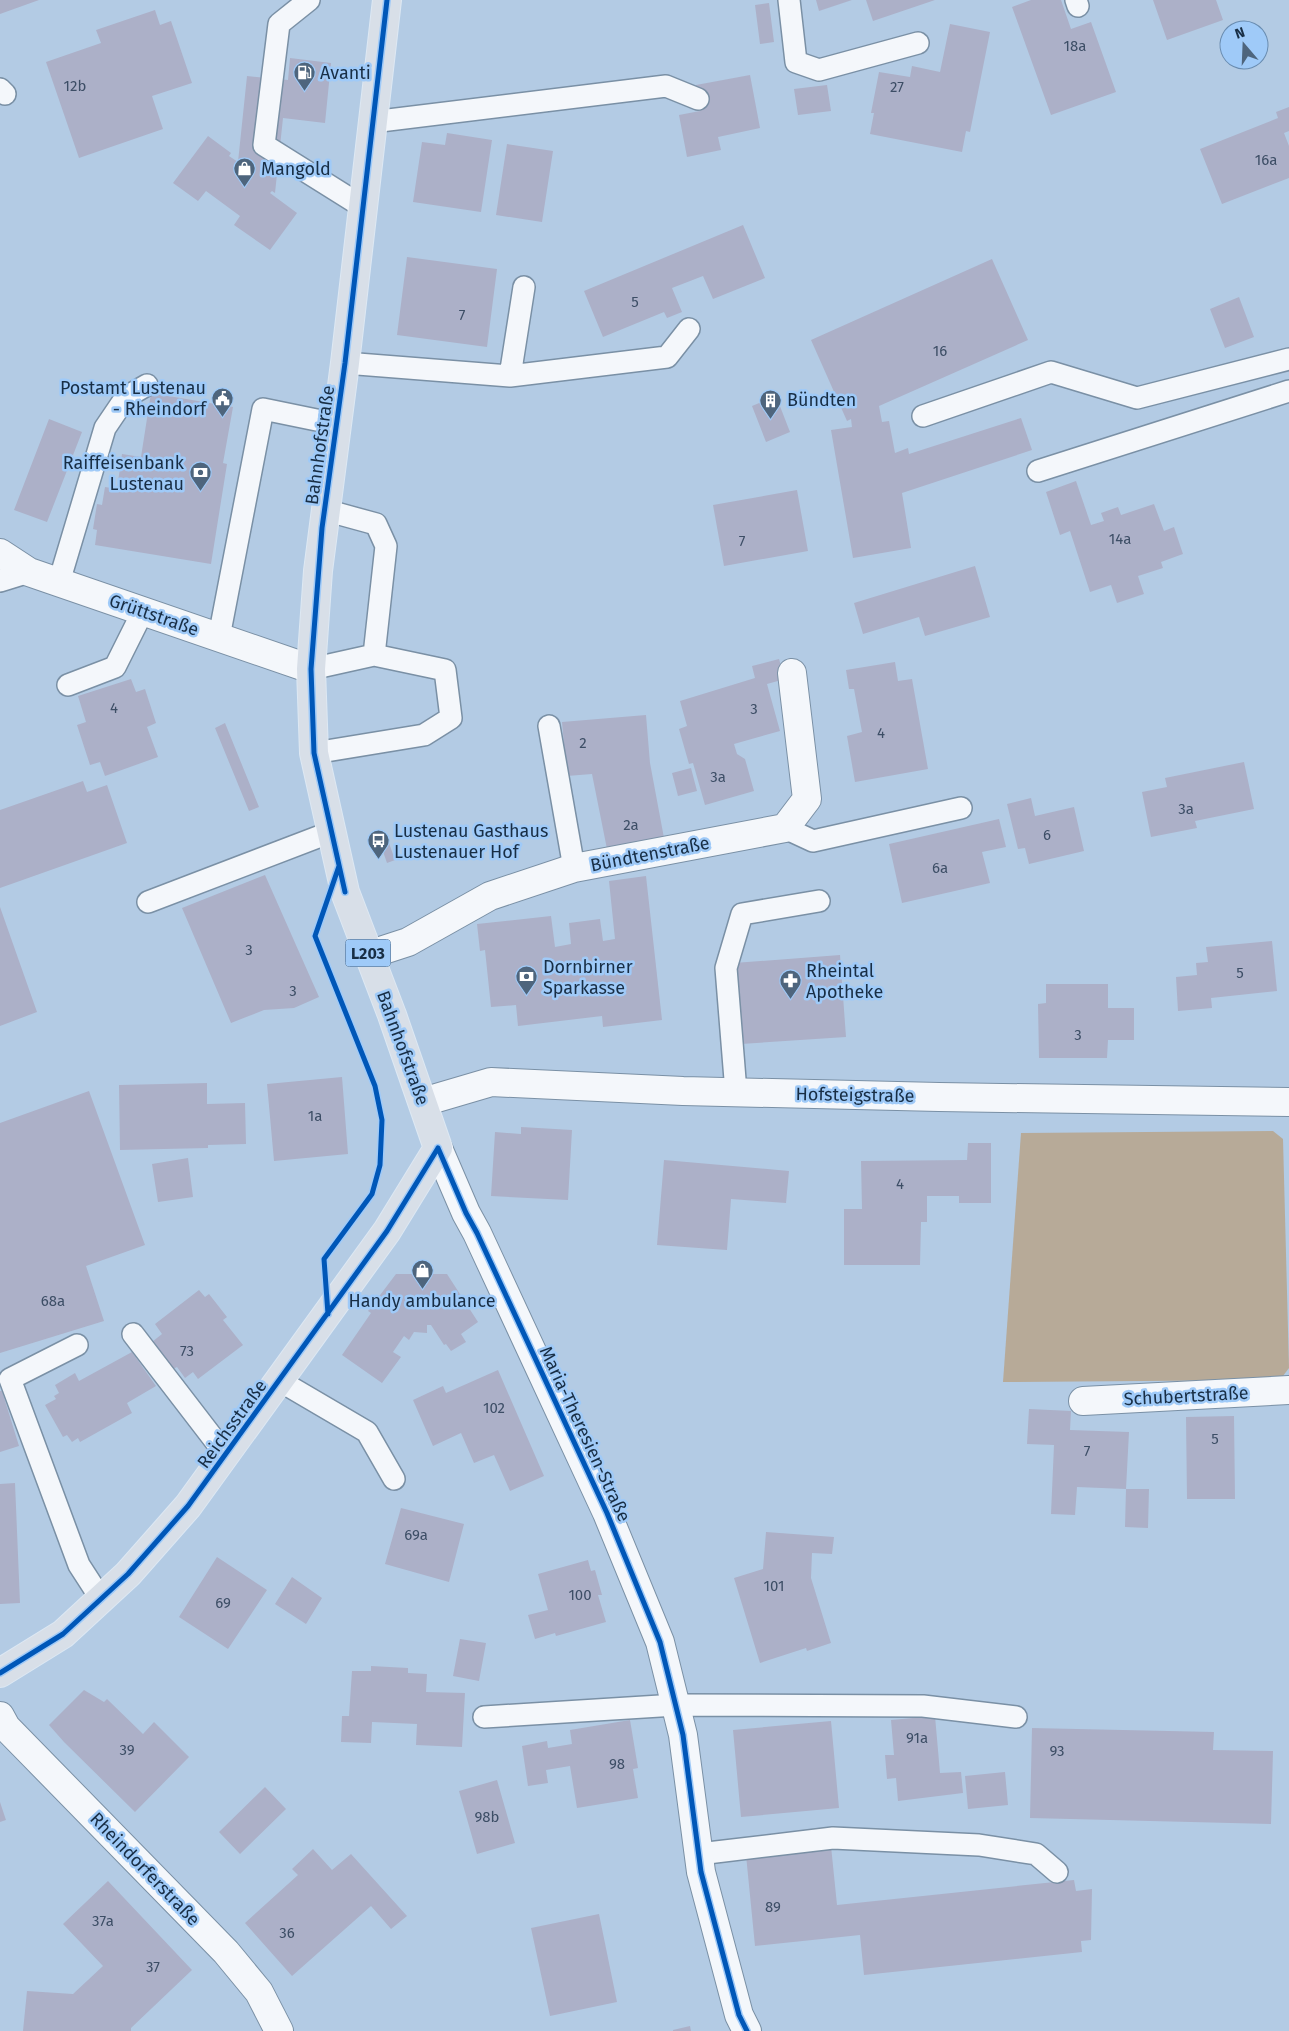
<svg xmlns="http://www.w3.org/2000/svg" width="1289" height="2031" viewBox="0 0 1289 2031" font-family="'Fira Sans',sans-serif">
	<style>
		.green { fill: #b7aa98 }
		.building { fill: #acb0c8 }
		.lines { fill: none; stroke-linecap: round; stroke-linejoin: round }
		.service-casing { stroke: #7a90a5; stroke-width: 24 }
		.minor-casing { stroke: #7a90a5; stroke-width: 30 }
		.primary-casing { stroke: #dde8f3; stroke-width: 30 }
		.service { stroke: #f4f7fb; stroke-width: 21 }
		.minor { stroke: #f4f7fb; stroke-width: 28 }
		.primary { stroke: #d8dfe8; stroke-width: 28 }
		.cycleway-casing { stroke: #9fcaf8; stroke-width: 8 }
		.cycleway { stroke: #0057b8; stroke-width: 5 }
		.labels { text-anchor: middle; stroke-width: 5; stroke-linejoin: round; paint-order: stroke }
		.number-label { font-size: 15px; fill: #3d4e66 }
		.shield { fill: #9fcaf8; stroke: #405d7b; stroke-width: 1 }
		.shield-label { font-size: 16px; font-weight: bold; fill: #182e45 }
		.poi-label { font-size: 18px; fill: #182e45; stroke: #9fcaf8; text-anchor: start }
		.street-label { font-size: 18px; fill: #182e45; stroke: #9fcaf8 }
	</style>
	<rect width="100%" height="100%" fill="#b3cbe4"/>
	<path class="green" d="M 1273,1131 L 1283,1139 L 1289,1368 L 1280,1380 L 1003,1382 L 1021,1133 Z"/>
	<path class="building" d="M 0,0 L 39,0 L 0,14 Z
		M 816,0 L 852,0 L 819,11 Z
		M 866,0 L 935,0 L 873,21 Z
		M 1031,0 L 1061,0 L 1071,29 L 1091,22 L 1116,92 L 1051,115 L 1012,7 Z
		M 1153,0 L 1216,0 L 1223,20 L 1167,40 Z
		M 769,3 L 774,42 L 760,44 L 755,5 Z
		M 155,10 L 160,25 L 171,21 L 192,83 L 152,96 L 163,129 L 79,158 L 46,62 L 101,43 L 96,30 Z
		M 950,24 L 990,32 L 970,132 L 966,131 L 962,152 L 870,134 L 874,113 L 871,113 L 879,72 L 910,77 L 912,66 L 940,72 Z
		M 290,58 L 331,63 L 325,123 L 283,118 L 275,193 L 272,191 L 270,193 L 297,213 L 270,250 L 234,225 L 240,216 L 206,191 L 198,201 L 173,183 L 208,136 L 231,153 L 229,156 L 238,162 L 247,76 L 288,80 Z
		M 750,75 L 760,128 L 718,137 L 721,150 L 687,157 L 679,115 L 700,111 L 696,85 Z
		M 827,85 L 831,111 L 798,115 L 794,89 Z
		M 1289,107 L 1289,131 L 1284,133 L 1289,146 L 1289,178 L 1222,204 L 1200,149 L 1278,118 L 1276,112 Z
		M 447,133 L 492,140 L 481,212 L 413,202 L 422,142 L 445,145 Z
		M 507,144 L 553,151 L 542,222 L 496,215 Z
		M 743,225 L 765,278 L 713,299 L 703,276 L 672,288 L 682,312 L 667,318 L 664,312 L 603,337 L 584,291 Z
		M 407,257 L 497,269 L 487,347 L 397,335 Z
		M 992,259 L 1028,340 L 879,406 L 882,422 L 889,421 L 895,453 L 908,448 L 909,454 L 1021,418 L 1032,450 L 902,493 L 911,548 L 853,558 L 831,430 L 852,427 L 851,419 L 847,421 L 811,340 Z
		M 1239,297 L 1254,337 L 1225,348 L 1210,309 Z
		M 151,393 L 233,407 L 223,463 L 227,464 L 211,564 L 95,545 L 97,530 L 93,529 L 97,504 L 102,505 L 105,487 L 117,489 L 122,454 L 141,457 Z
		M 776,396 L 790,432 L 766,442 L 752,406 Z
		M 49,419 L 82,432 L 47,522 L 14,510 Z
		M 1076,481 L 1091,525 L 1104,521 L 1101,513 L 1118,507 L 1121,515 L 1154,504 L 1164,531 L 1174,527 L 1183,554 L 1161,562 L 1163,568 L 1138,576 L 1144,594 L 1117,603 L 1111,585 L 1090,592 L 1070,531 L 1060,535 L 1046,492 Z
		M 797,490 L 808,551 L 724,566 L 713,505 Z
		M 975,566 L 990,617 L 925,636 L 919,617 L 863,634 L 854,603 Z
		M 779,659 L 785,679 L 767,684 L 780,731 L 734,744 L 737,754 L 745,759 L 754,791 L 705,805 L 693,763 L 689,764 L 679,729 L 687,726 L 680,701 L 755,678 L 752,666 Z
		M 895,662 L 898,681 L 912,679 L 928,769 L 855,782 L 847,736 L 862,732 L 854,689 L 849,689 L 846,670 Z
		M 131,679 L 136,692 L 145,689 L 156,723 L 147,727 L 158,757 L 105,776 L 100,762 L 90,765 L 77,725 L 86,722 L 78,696 Z
		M 646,715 L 650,763 L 664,838 L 607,849 L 592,774 L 567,776 L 562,722 Z
		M 225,723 L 259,807 L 249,811 L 215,728 Z
		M 1244,762 L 1254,809 L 1195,821 L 1197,828 L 1151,837 L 1142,792 L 1167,787 L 1165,778 Z
		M 691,768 L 697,791 L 678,796 L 672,773 Z
		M 83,781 L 87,792 L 107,785 L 127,843 L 0,888 L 0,810 Z
		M 1031,798 L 1035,816 L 1074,807 L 1084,851 L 1029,864 L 1025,848 L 1018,849 L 1007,804 Z
		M 999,819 L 1006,847 L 982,852 L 990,883 L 902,903 L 889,844 Z
		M 385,832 L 395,860 L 387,863 L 377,834 Z
		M 265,875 L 319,997 L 294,1008 L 264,1010 L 231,1023 L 182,908 Z
		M 646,876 L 662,1020 L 603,1027 L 602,1016 L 518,1026 L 516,1005 L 491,1007 L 485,950 L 480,951 L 477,924 L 551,916 L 555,947 L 571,944 L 569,923 L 600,919 L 603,941 L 615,939 L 609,881 Z
		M 0,907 L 37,1012 L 0,1026 Z
		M 1272,941 L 1277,991 L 1211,998 L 1212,1008 L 1178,1011 L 1176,977 L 1197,975 L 1196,963 L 1208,962 L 1206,947 Z
		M 840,955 L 846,1037 L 741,1044 L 734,963 Z
		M 1046,984 L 1108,984 L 1108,1008 L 1134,1008 L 1134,1040 L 1108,1040 L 1107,1058 L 1039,1058 L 1038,1004 L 1046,1003 Z
		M 342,1077 L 348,1154 L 274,1161 L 267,1084 Z
		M 207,1083 L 207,1104 L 245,1103 L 246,1144 L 208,1145 L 208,1148 L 120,1150 L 119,1085 Z
		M 89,1091 L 145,1245 L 86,1266 L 104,1321 L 0,1353 L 0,1123 Z
		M 521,1127 L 572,1130 L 568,1200 L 491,1196 L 495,1132 L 521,1134 Z
		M 968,1143 L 991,1143 L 991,1203 L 959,1203 L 959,1196 L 927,1196 L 927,1222 L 921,1222 L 920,1265 L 844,1265 L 844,1209 L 862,1209 L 861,1161 L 967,1160 Z
		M 188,1158 L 193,1197 L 158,1202 L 152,1164 Z
		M 664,1160 L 789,1171 L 786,1203 L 731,1199 L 727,1250 L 657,1245 Z
		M 396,1274 L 447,1274 L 478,1322 L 461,1334 L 466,1342 L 451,1351 L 446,1344 L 444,1345 L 431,1325 L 427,1325 L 427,1333 L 414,1332 L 409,1340 L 404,1336 L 393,1352 L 401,1357 L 382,1383 L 342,1355 L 371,1313 L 368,1311 Z
		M 199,1290 L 205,1297 L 209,1294 L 227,1317 L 223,1320 L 243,1345 L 198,1379 L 193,1372 L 185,1378 L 177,1367 L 173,1369 L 152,1342 L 162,1334 L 155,1324 Z
		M 132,1352 L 156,1386 L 127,1403 L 132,1413 L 80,1442 L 78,1438 L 72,1442 L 67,1435 L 63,1437 L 45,1405 L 56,1399 L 54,1396 L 59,1393 L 55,1385 L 75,1373 L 79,1381 Z
		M 498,1370 L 544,1476 L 510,1491 L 494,1455 L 474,1463 L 461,1433 L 433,1446 L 413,1400 L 443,1386 L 446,1393 Z
		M 0,1391 L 2,1391 L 19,1446 L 0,1452 Z
		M 1029,1409 L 1071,1411 L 1070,1430 L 1129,1432 L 1126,1489 L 1149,1489 L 1148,1528 L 1125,1527 L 1126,1489 L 1077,1487 L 1075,1515 L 1051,1514 L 1054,1445 L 1027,1444 Z
		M 1234,1416 L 1235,1499 L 1187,1499 L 1186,1417 Z
		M 15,1483 L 20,1603 L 0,1604 L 0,1484 Z
		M 401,1508 L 464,1524 L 449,1582 L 385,1564 Z
		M 766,1532 L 834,1537 L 832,1554 L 812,1553 L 811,1578 L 831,1643 L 807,1651 L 806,1648 L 760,1663 L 734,1578 L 763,1569 Z
		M 217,1557 L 267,1590 L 228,1649 L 179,1617 Z
		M 588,1560 L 591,1571 L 595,1570 L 602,1595 L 598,1595 L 606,1622 L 556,1636 L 555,1633 L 535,1639 L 528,1615 L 548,1610 L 538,1574 Z
		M 292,1577 L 322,1598 L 306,1624 L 275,1604 Z
		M 460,1639 L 486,1643 L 479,1681 L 453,1676 Z
		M 371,1666 L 408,1668 L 408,1673 L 427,1674 L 426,1692 L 465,1693 L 462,1747 L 416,1745 L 417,1724 L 372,1722 L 371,1743 L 341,1742 L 342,1716 L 349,1716 L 352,1671 L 371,1671 Z
		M 84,1690 L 104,1702 L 107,1699 L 143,1734 L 154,1722 L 189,1757 L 135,1812 L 64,1742 L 49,1725 Z
		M 935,1716 L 940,1773 L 961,1772 L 963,1793 L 898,1801 L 896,1778 L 887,1779 L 885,1755 L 894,1755 L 891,1720 Z
		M 630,1720 L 638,1768 L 633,1769 L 638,1798 L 577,1808 L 570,1766 L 546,1770 L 548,1783 L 528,1786 L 522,1746 L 547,1741 L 548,1748 L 572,1744 L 570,1730 Z
		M 831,1721 L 839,1808 L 741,1817 L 733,1730 Z
		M 1032,1728 L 1214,1732 L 1213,1750 L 1273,1751 L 1271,1824 L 1030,1818 Z
		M 1005,1772 L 1008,1805 L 968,1809 L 965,1776 Z
		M 497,1780 L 515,1843 L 477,1854 L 459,1791 Z
		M 265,1787 L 286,1809 L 240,1854 L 219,1832 Z
		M 0,1802 L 6,1820 L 0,1822 Z
		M 831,1846 L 837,1905 L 1074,1880 L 1076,1891 L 1092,1889 L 1091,1940 L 1081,1941 L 1082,1952 L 864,1975 L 860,1935 L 755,1946 L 746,1855 Z
		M 313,1849 L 332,1870 L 351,1854 L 407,1916 L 391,1929 L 371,1906 L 292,1976 L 245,1923 L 298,1875 L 292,1869 Z
		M 108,1881 L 192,1970 L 131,2028 L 131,2031 L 23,2031 L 27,1991 L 73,1994 L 103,1966 L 63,1924 Z
		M 599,1914 L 617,2002 L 550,2016 L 531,1928 Z
		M 690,2026 L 691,2031 L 673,2031 L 673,2030 Z"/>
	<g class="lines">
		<defs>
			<path id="service" d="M 309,0 L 279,24 L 264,145 L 363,207
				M 789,0 L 796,62 L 819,70 L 918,43
				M 1076,0 L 1078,6
				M 0,89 L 5,94
				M 372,122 L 666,86 L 698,99
				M 345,363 L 510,376 L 667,357 L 689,329
				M 510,376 L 524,287
				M 923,416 L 1051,372 L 1137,398 L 1289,359
				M 1038,471 L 1289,391
				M 0,581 L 29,572
				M 59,582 L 105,428 L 126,397 L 147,385
				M 219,637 L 263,409 L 336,424
				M 311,669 L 374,655 L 386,546 L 376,524 L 325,510
				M 68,685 L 115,667 L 143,611
				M 549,726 L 574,868
				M 314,753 L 424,735 L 451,718 L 445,670 L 374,655
				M 785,828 L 813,841 L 961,808
				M 148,902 L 331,832
				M 736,1092 L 726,968 L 742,914 L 819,901
				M 133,1334 L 226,1455
				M 77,1345 L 10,1379 L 79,1565 L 101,1599
				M 280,1381 L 367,1432 L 394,1479
				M 484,1717 L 676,1705 L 923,1706 L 1016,1717
				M 699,1854 L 833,1838 L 979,1845 L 1036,1854 L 1057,1872"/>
			<path id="minor" d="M 0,553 L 29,572 L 311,669
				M 368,955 L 408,942 L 490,896 L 574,868 L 785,828 L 807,799 L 792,673
				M 423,1102 L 491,1082 L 683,1091 L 939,1097 L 1289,1102
				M 438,1148 L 466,1213 L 477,1233 L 607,1513 L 660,1642 L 683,1735 L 701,1872 L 739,2015 L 747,2031
				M 1083,1401 L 1289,1390
				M 0,1716 L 6,1727 L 226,1952 L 259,1992 L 279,2031"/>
			<path id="primary" d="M 0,1673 L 63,1634 L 128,1574 L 188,1506 L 387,1231 L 438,1148 L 392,1015 L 345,892 L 314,753 L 311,669 L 318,571 L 345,363 L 387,0"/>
		</defs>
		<use href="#service" class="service-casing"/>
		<use href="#minor" class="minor-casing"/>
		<use href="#primary" class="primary-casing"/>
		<use href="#service" class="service"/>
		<use href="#minor" class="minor"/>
		<use href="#primary" class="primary"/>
		<defs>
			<path id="cycleway" d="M 345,892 L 314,753 L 311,669 L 322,528 L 345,363 L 387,0
				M 438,1148 L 466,1213 L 477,1233 L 607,1513 L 660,1642 L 683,1735 L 701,1872 L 739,2015 L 747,2031
				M 328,1314 L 324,1259 L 372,1194 L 380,1165 L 382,1120 L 375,1086 L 315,936 L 339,866
				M 0,1673 L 63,1634 L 128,1574 L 188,1506 L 387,1231 L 438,1148"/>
		</defs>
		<use href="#cycleway" class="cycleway-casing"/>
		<use href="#cycleway" class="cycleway"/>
	</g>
	<defs>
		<symbol id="fuel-pin" viewBox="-11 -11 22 30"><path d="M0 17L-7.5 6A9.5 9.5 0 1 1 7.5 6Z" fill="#4e657d" stroke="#9fcaf8"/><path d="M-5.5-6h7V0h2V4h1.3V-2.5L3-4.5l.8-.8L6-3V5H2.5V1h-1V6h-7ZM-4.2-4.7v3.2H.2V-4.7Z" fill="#fff"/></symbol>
		<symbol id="shop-pin" viewBox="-11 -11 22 30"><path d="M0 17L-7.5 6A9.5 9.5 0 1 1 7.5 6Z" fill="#4e657d" stroke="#9fcaf8"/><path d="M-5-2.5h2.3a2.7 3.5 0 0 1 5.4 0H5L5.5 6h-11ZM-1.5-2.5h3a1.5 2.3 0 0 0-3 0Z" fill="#fff"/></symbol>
		<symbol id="civic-pin" viewBox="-11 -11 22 30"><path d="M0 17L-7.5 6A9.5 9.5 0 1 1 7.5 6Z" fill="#4e657d" stroke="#9fcaf8"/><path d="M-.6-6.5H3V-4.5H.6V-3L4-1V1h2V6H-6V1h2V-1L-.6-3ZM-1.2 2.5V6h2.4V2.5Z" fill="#fff"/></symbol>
		<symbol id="building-pin" viewBox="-11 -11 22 30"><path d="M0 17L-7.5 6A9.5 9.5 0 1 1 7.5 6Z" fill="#4e657d" stroke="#9fcaf8"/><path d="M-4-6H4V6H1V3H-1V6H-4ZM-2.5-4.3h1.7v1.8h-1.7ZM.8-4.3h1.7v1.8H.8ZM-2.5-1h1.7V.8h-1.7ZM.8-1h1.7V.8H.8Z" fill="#fff"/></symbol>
		<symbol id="bank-pin" viewBox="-11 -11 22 30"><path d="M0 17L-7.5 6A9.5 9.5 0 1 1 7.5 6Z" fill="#4e657d" stroke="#9fcaf8"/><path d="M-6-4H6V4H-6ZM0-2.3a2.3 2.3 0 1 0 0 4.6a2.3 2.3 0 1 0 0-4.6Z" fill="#fff"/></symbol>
		<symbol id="bus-pin" viewBox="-11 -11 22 30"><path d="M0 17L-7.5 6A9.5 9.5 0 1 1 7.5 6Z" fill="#4e657d" stroke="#9fcaf8"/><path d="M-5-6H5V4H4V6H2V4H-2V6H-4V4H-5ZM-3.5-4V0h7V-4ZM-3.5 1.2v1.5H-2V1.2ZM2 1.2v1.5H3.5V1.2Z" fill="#fff"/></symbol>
		<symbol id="pharmacy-pin" viewBox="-11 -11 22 30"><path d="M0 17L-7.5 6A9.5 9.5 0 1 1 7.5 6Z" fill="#4e657d" stroke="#9fcaf8"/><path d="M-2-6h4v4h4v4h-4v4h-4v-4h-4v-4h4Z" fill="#fff"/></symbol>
	</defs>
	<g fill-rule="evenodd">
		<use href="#fuel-pin" x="292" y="60" width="25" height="34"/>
		<use href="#shop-pin" x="232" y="156" width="25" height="34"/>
		<use href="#civic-pin" x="210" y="386" width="25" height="34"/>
		<use href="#building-pin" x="758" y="388" width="25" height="34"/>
		<use href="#bank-pin" x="188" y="460" width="25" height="34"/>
		<use href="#bus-pin" x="366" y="828" width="25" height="34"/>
		<use href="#bank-pin" x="514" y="964" width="25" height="34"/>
		<use href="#pharmacy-pin" x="778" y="968" width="25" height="34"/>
		<use href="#shop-pin" x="410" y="1258" width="25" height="34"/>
	</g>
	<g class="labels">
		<g class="number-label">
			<text x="1075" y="51">18a</text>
			<text x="75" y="91">12b</text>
			<text x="897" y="92">27</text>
			<text x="1266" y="165">16a</text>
			<text x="635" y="307">5</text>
			<text x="462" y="320">7</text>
			<text x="940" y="356">16</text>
			<text x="1120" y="544">14a</text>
			<text x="742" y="546">7</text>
			<text x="114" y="713">4</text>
			<text x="754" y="714">3</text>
			<text x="881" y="738">4</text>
			<text x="583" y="748">2</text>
			<text x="718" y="782">3a</text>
			<text x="1186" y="814">3a</text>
			<text x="631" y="830">2a</text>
			<text x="1047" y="840">6</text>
			<text x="940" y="873">6a</text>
			<text x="249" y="955">3</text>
			<text x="1240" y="978">5</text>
			<text x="293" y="996">3</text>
			<text x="1078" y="1040">3</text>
			<text x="315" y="1121">1a</text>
			<text x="900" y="1189">4</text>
			<text x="53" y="1306">68a</text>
			<text x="187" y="1356">73</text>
			<text x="494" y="1413">102</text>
			<text x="1215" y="1444">5</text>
			<text x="1087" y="1456">7</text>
			<text x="416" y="1540">69a</text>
			<text x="774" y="1591">101</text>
			<text x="580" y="1600">100</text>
			<text x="223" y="1608">69</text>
			<text x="917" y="1743">91a</text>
			<text x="127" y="1755">39</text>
			<text x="1057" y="1756">93</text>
			<text x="617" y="1769">98</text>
			<text x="487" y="1822">98b</text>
			<text x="773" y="1912">89</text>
			<text x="103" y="1926">37a</text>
			<text x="287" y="1938">36</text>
			<text x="153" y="1972">37</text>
		</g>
		<rect class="shield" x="345.5" y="939.5" width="45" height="27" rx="4"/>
		<g class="shield-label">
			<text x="368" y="959">L203</text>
		</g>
		<g class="poi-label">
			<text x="320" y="79">Avanti</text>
			<text x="261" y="175">Mangold</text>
			<text x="206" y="394" text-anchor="end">Postamt Lustenau<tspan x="206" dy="21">- Rheindorf</tspan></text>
			<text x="787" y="406">Bündten</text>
			<text x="184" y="469" text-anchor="end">Raiffeisenbank<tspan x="184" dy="21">Lustenau</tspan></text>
			<text x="394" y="837">Lustenau Gasthaus<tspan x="394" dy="21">Lustenauer Hof</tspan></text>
			<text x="543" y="973">Dornbirner<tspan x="543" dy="21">Sparkasse</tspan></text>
			<text x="806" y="977">Rheintal<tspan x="806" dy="21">Apotheke</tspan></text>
			<text x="422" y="1307" text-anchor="middle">Handy ambulance</text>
		</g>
		<g class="street-label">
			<text transform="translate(320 445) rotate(-82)" y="6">Bahnhofstraße</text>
			<text transform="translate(154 615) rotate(19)" y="6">Grüttstraße</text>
			<text transform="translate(650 854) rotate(-11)" y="6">Bündtenstraße</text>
			<text transform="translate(403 1048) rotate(70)" y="6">Bahnhofstraße</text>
			<text transform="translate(855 1095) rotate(1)" y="6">Hofsteigstraße</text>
			<text transform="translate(1186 1396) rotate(-3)" y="6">Schubertstraße</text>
			<text transform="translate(232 1424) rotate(-54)" y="6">Reichsstraße</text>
			<text transform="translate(585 1434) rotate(65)" y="6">Maria-Theresien-Straße</text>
			<text transform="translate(145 1869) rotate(46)" y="6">Rheindorferstraße</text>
		</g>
	</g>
	<g transform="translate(1244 45) rotate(341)"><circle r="24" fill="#9fcaf8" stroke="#698cb0"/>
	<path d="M0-4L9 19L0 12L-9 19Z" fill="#4e657d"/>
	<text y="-8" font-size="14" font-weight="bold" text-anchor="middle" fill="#182e45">N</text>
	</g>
</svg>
